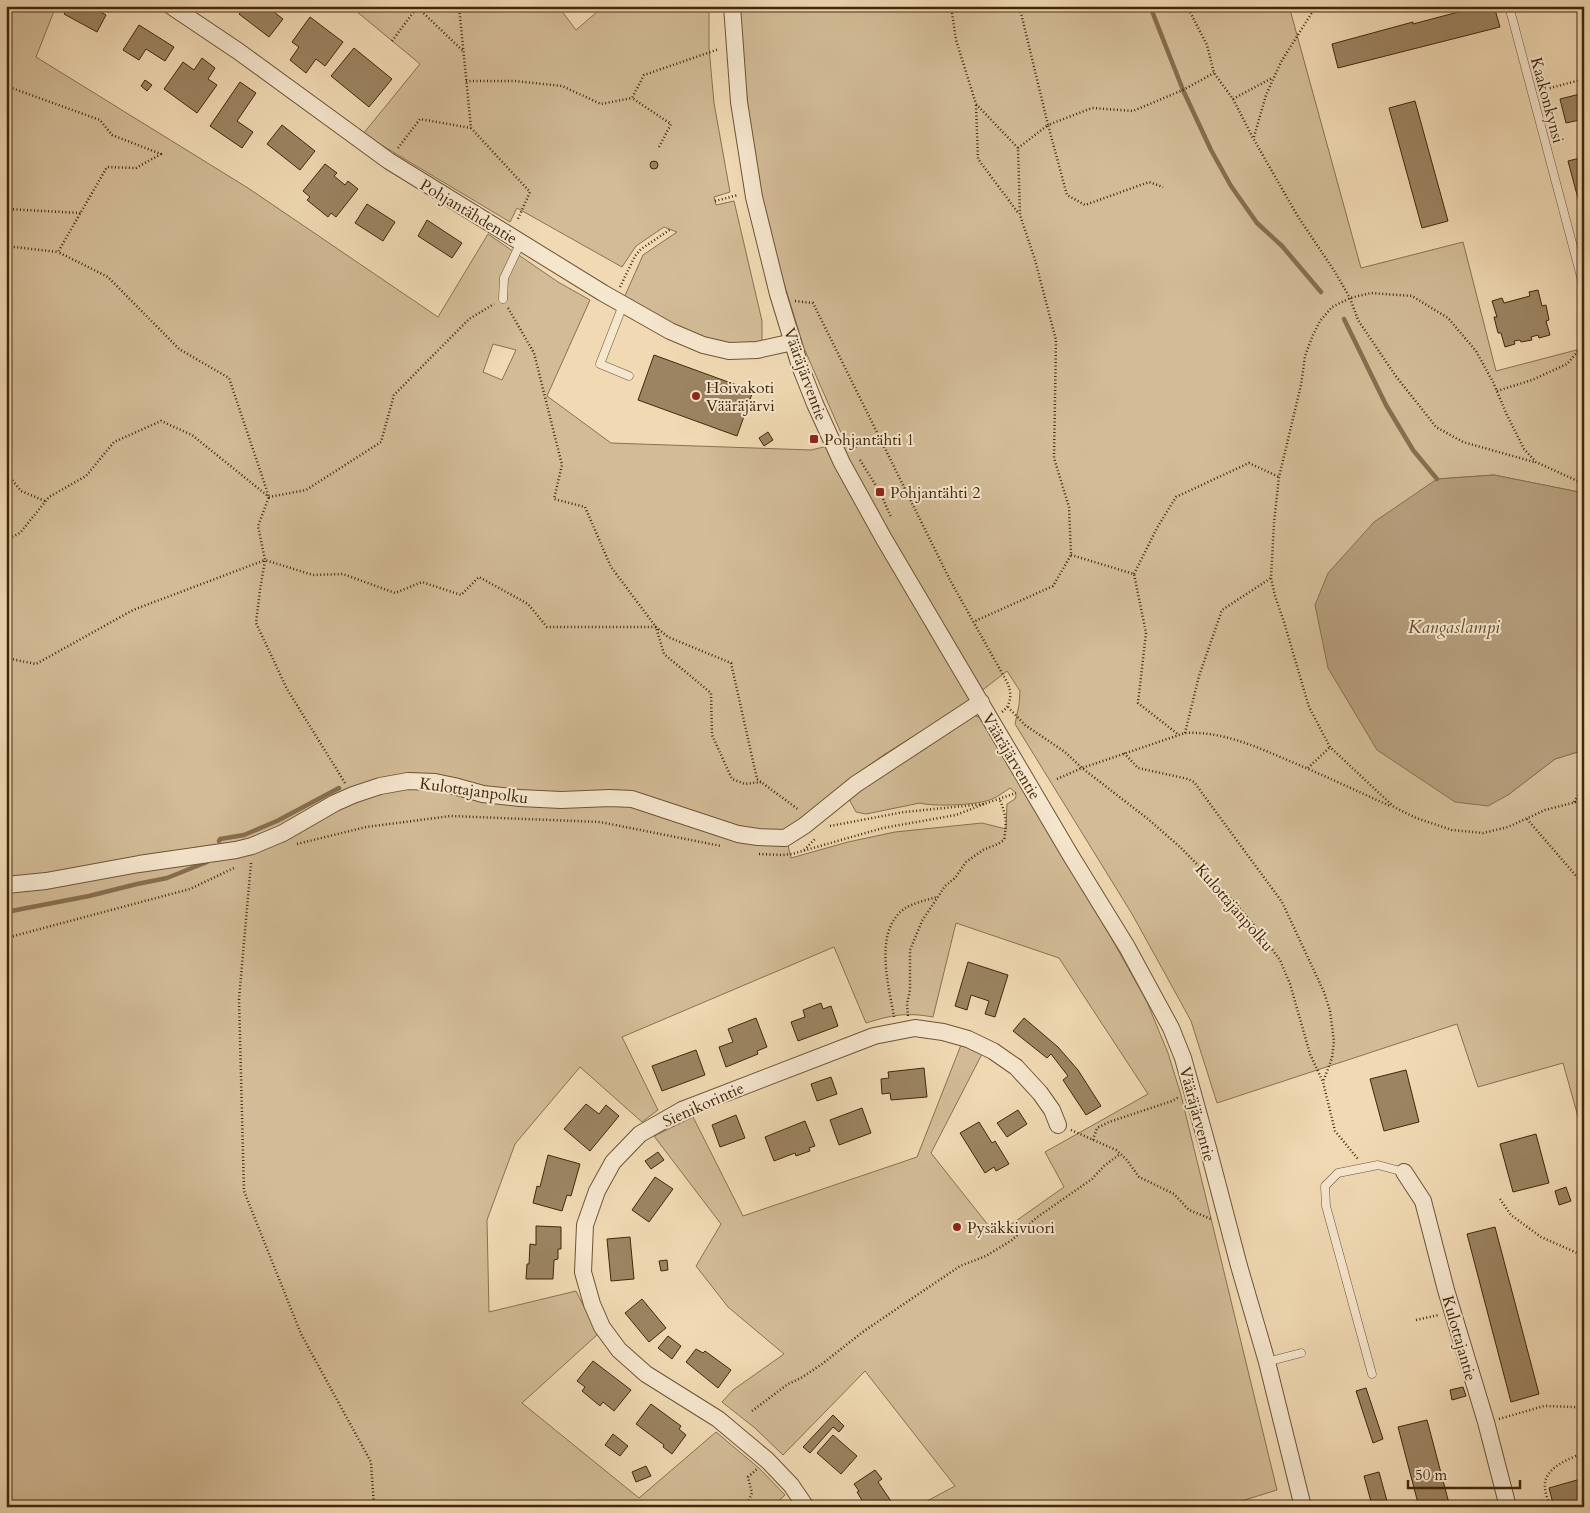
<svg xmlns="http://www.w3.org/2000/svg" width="1590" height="1513" viewBox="0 0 1590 1513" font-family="Cardo,serif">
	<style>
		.green { fill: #d2bb96; stroke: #8a7150; fill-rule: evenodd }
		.water { fill: #b59c7a; stroke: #876d4e }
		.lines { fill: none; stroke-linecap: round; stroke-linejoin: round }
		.stream { stroke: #876d4e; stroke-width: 4.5 }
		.building { fill: #9c8462; stroke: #42270b }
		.service-casing { stroke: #6e5435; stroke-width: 9 }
		.minor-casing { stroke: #6e5435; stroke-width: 18 }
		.path { stroke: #42270b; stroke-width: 2.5; stroke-dasharray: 1 2.5; stroke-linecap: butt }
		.service { stroke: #f5e6ce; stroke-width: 8 }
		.minor { stroke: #f5e6ce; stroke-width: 16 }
		.poi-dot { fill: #8f2418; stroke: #f5e6ce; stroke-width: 2 }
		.labels { text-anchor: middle; stroke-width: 4; stroke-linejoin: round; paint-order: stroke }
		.street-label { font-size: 16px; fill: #42270b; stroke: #f5e6ce }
		.poi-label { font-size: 16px; fill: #42270b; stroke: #f5e6ce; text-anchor: start }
		.water-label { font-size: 18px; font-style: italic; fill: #644a2c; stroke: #f5e6ce }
	</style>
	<rect width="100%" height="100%" fill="#f0d9b3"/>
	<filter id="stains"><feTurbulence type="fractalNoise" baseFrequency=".004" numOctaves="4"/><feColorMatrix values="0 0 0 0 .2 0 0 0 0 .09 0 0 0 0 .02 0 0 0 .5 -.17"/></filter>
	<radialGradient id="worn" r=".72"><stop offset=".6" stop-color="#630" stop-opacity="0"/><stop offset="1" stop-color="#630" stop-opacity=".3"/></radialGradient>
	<path class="green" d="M 6,6 L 56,6 L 36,57 L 248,188 L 438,317 L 488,234 L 558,282 L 590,300 L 547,396 L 611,443 L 811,450 L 845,442 L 804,348 L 771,241 L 753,153 L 737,6 L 1289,6 L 1361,268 L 1463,242 L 1496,371 L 1584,348 L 1584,493 L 1494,475 L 1437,479 L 1428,487 L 1508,795 L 1555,759 L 1584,750 L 1584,1138 L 1563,1063 L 1478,1087 L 1457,1024 L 1217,1103 L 1191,1021 L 1168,979 L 1132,914 L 1015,724 L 1019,705 L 1020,691 L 1007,671 L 962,706 L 885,754 L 848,780 L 787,841 L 791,858 L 848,842 L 895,832 L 982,823 L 1006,829 L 1007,804 L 1015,799 L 1016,796 L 1015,792 L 1010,788 C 1004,792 999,796 992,799 C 980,805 934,807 920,803 L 866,814 L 856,812 L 850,801 L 851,796 L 973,715 L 979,717 L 1113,941 L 1147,1002 L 1168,1053 L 1181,1095 L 1277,1490 L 1222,1507 L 916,1507 L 955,1486 L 865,1371 L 783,1455 L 755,1428 L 722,1402 L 733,1390 L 784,1354 L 728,1307 L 696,1266 L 721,1224 L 654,1136 L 693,1117 L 743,1216 L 917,1157 L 961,1045 L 982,1054 L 931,1153 L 996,1235 L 1064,1187 L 1045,1152 L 1148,1094 L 1059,958 L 956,923 L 933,1017 C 906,1012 892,1015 866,1023 L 834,947 L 622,1037 L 658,1110 L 642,1122 L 580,1067 L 515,1144 L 487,1220 L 489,1312 L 576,1291 L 598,1334 L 522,1403 L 639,1498 L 716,1432 L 760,1469 L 785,1495 L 772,1507 L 6,1507 ZM 493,344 L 516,350 L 502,380 L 483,372 Z
		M 350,6 L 558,6 L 576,30 L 604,6 L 709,6 L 709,48 L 714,103 L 730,192 L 714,197 L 716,205 L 734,201 L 762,321 L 762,342 C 717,353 662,319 624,298 L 643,255 L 677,232 L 664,227 L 636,246 L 622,267 L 517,208 L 510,222 L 363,134 L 420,64 Z"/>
	<path class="water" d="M 1494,475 L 1584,493 L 1584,750 L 1555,759 L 1508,795 L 1488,806 L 1455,802 L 1377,750 L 1328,668 L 1315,605 L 1328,573 L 1374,522 L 1437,479 Z"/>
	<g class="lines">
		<path class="stream" d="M 1150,6 L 1183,90 L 1211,150 L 1231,186 L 1257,223 L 1282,246 L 1321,292
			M 1344,319 L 1386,405 L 1413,450 L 1437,479
			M 219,841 L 220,839 L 244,835 L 277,821 L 339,788
			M 6,912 L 89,896 L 137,884 L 167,878 L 207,862"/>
	</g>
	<path class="building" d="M 69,6 L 89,6 L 106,15 L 97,32 L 64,14 Z
		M 246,6 L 266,6 L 283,19 L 269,37 L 239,14 Z
		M 1481,6 L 1494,6 L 1500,27 L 1338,68 L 1332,44 L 1413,22 L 1413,24 Z
		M 310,17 L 343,42 L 325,66 L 316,59 L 306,73 L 290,60 L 299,47 L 292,42 Z
		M 139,25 L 174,47 L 165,61 L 146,49 L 139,60 L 123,50 Z
		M 354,48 L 392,79 L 369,107 L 331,76 Z
		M 202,58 L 215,68 L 208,79 L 217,85 L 197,113 L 164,89 L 183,62 L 194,70 Z
		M 145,80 L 152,85 L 147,91 L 141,86 Z
		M 240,82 L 256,93 L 237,121 L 253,132 L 242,148 L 210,126 Z
		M 1584,93 L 1584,119 L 1566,123 L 1560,99 Z
		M 1415,101 L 1448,221 L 1422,228 L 1389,108 Z
		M 282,125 L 315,151 L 300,170 L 267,144 Z
		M 1584,157 L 1584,221 L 1568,161 Z
		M650 165a4 4 0 1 1 8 0a4 4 0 1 1-8 0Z
		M 325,164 L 337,173 L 334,176 L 345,185 L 348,181 L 358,189 L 336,217 L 331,213 L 328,217 L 307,200 L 310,197 L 303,191 Z
		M 367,204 L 395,222 L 383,241 L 355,223 Z
		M 427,220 L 462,243 L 452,258 L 418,236 Z
		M 1538,290 L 1542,306 L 1546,305 L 1549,320 L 1546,321 L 1550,335 L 1539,338 L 1538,335 L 1531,337 L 1532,340 L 1521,342 L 1520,340 L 1514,341 L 1515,344 L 1505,347 L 1501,333 L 1498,333 L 1494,317 L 1497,317 L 1492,301 L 1502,298 L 1504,303 L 1530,296 L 1529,292 Z
		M 654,355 L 753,391 L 737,436 L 638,400 Z
		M 768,432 L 773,440 L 764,446 L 759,438 Z
		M 968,962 L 1008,975 L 995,1017 L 985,1014 L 989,1001 L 971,995 L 967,1010 L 955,1006 Z
		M 821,1003 L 823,1009 L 831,1006 L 838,1026 L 798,1041 L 791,1022 L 805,1017 L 803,1010 Z
		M 756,1018 L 767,1047 L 757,1051 L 758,1054 L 726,1067 L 719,1047 L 733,1042 L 728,1029 Z
		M 1024,1018 L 1058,1047 L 1078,1070 L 1101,1106 L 1086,1115 L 1063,1080 L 1068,1076 L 1051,1054 L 1047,1058 L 1013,1031 Z
		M 696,1050 L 705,1075 L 662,1091 L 652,1066 Z
		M 924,1068 L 927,1097 L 891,1100 L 890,1093 L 882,1094 L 881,1079 L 889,1078 L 888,1072 Z
		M 1406,1070 L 1419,1122 L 1384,1131 L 1370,1079 Z
		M 831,1077 L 837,1094 L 817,1101 L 811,1084 Z
		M 586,1104 L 599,1114 L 606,1105 L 619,1116 L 590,1151 L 564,1129 Z
		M 862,1108 L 871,1133 L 839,1145 L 830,1120 Z
		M 1018,1110 L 1027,1124 L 1007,1137 L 997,1123 Z
		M 736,1115 L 745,1138 L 720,1147 L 712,1125 Z
		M 805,1121 L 815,1146 L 809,1148 L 810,1151 L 796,1156 L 795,1153 L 774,1161 L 765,1137 Z
		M 979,1122 L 992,1143 L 995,1141 L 1009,1164 L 996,1171 L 994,1167 L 985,1173 L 960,1133 Z
		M 1536,1134 L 1549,1183 L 1513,1192 L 1500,1144 Z
		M 658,1152 L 664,1160 L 651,1169 L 645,1161 Z
		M 548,1155 L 580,1164 L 571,1196 L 567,1195 L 562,1211 L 533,1203 L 537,1186 L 540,1187 Z
		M 655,1177 L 673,1189 L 649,1222 L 632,1210 Z
		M 1566,1187 L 1571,1201 L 1559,1205 L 1555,1191 Z
		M 536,1226 L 561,1227 L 561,1249 L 558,1249 L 558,1259 L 554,1260 L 553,1279 L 526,1279 L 527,1264 L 529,1264 L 530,1244 L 536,1245 Z
		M 1495,1227 L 1539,1394 L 1511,1402 L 1467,1234 Z
		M 630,1237 L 634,1279 L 611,1281 L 607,1239 Z
		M 667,1260 L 668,1270 L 661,1271 L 659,1261 Z
		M 642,1299 L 666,1328 L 649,1342 L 625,1313 Z
		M 668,1336 L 681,1346 L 672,1359 L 658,1348 Z
		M 696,1349 L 703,1353 L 705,1351 L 731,1370 L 718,1388 L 686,1362 Z
		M 593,1361 L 631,1390 L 614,1411 L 603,1402 L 600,1406 L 582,1391 L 585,1387 L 577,1381 Z
		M 1463,1387 L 1466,1396 L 1452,1400 L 1450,1390 Z
		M 1366,1388 L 1383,1439 L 1373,1443 L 1356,1391 Z
		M 651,1404 L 681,1426 L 679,1429 L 686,1435 L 672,1454 L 663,1447 L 664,1445 L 636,1424 Z
		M 833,1415 L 844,1426 L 839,1432 L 833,1427 L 810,1453 L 803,1447 Z
		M 1427,1420 L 1450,1507 L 1419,1507 L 1398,1427 Z
		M 613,1434 L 628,1446 L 620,1456 L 605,1445 Z
		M 833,1435 L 857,1456 L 841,1474 L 817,1453 Z
		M 646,1466 L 651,1476 L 636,1482 L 632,1472 Z
		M 875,1470 L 882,1479 L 878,1482 L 895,1507 L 866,1507 L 857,1492 L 859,1491 L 854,1484 Z
		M 1379,1472 L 1387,1501 L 1372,1505 L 1364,1476 Z
		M 1584,1478 L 1584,1507 L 1554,1507 L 1549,1488 Z"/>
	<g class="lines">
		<defs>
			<path id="service" d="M 1509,6 L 1584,288
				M 503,299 L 504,278 L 521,242
				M 623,305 L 600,364 L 629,376
				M 1267,1362 L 1301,1353
				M 1372,1374 L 1326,1206 L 1325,1186 L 1338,1173 L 1378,1165 L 1404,1172"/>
			<path id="minor" d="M 171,6 L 238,51 L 389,161 L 603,293 L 670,331 L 703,345 L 729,351 L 757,350 L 793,342
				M 732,6 L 739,102 L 754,197 L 778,294 L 800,366 L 815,404 L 842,463 L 884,539 L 1071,856 L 1127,947 L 1171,1028 L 1183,1058 L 1208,1148 L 1239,1266 L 1267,1362 L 1303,1507
				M 6,885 L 46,881 L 139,864 L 236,850 L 252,846 L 283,833 L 335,803 L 353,795 L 380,786 L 408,781 L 435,782 L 454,786 L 483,794 L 520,798 L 561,800 L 610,798 L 632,799 L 738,834 L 758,837 L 785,838 L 804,826 L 856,784 L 981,702
				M 1404,1172 L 1423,1201 L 1446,1290 L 1486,1422 L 1508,1507
				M 806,1507 L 791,1485 L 767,1460 L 718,1419 L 646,1374 L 619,1350 L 602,1327 L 592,1304 L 583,1272 L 585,1225 L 597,1191 L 613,1162 L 640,1134 L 682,1110 L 874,1036 L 915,1028 L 943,1032 L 968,1039 L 993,1051 L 1016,1067 L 1040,1093 L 1052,1110 L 1058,1125"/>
		</defs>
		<use href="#service" class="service-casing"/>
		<use href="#minor" class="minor-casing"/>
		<path class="path" d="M 416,6 L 463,51
			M 459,6 L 471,128 L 530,192 L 517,221
			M 951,6 L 956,40 L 976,104 L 1018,148 L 1020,215 L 1035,260 L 1056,340 L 1054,458 L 1069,507 L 1071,555 L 1053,586 L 973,622
			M 1016,6 L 1021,13 L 1048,125 L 1092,108 L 1133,111 L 1183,90 L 1214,73
			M 1187,6 L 1207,45 L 1214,73 L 1233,99 L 1253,138 L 1297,215 L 1335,272 L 1350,298 L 1358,320 L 1395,375 L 1436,427 L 1463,442 L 1534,462
			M 392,41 L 418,6
			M 6,64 L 7,63
			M 466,81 L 515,81 L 562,86 L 601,104 L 632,98
			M 6,86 L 100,120 L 112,135 L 161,154 L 136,168 L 107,167 L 58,252 L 6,246
			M 1543,90 L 1584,79
			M 1233,99 L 1272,78
			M 976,105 L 978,159 L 1019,214
			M 1254,137 L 1266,95 L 1281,62 L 1316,6
			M 659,147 L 671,124 L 632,98 L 644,75 L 719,49
			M 398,148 L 420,119 L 471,128
			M 1018,148 L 1048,125 L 1067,195 L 1085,205 L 1149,182 L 1163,187
			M 715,201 L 738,195
			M 6,209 L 81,213
			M 620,287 L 635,256 L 641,249 L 671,229
			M 795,301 L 813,303 L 950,580 L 1007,682 C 1012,693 1012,704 1002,712
			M 508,308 L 534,353 L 562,465 L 554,499 L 585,507 L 611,567 L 656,627 L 668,637 L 731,663 L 757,779 L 799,810
			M 1497,391 L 1532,380 L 1567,364 L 1580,349 L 1584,342
			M 852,448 L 880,438
			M 860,460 L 880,492 L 891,517
			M 6,472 L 21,491 L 45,501
			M 1584,484 L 1536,462 L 1524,449 L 1507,415 L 1493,382 L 1476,351 L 1448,318 L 1412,296 L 1371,293 L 1350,298 L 1332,307 L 1320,321 L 1313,335 L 1305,356 L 1301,385 L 1279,477 L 1274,523 L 1271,578 L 1275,596 L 1284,622 L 1309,707 L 1330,747 L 1394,807 L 1416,818 L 1452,830 L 1483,833 L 1508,827 L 1545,810 L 1584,800
			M 6,540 L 20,533 L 49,497 L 86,476 L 114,442 L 161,421 L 192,435 L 269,497 L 306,490 L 381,442 L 394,395 L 469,319 L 494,304
			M 1071,555 L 1134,574 L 1146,633 L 1138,703 L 1179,735
			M 1134,574 L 1157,528 L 1176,497 L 1249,463 L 1279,477
			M 6,658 L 36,664 L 133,610 L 265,560 L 258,526 L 269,497 L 229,378 L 179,349 L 108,277 L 58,252
			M 1008,707 L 1025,725 L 1065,752 L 1082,768 L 1148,819 L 1180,847 L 1236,904 L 1258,930 L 1280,960 L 1290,984 L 1310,1054 L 1323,1082 L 1335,1131 L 1358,1159
			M 1185,733 L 1199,676 L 1222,610 L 1271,578
			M 1124,753 L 1138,768 L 1188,779 L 1194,782 L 1282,902 L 1324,992 L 1330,1011 L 1334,1041 L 1332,1058 L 1323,1082
			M 1308,768 L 1330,747
			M 1057,779 L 1082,768 L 1185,733 C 1223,731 1257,747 1292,762 C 1325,776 1357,791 1390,806
			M 345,783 L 287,689 L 256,623 L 260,590 L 265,560 L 313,575 L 343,574 L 395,593 L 422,582 L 461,595 L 479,577 L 528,604 L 547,627 L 656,627 L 664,654 L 711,693 L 712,735 L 732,779 L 745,784 L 761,782
			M 1574,802 L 1584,787
			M 1527,819 L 1584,885
			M 830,826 L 904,812 L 984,804 L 1016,793
			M 297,844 L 366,827 L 451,816 L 600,822 L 721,846
			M 804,850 L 816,838
			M 759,854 L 783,855 L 792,854 L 883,828 L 956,815 L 984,804
			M 251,863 L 239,999 L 244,1191 L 301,1334 L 371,1462 L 374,1507
			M 6,938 L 190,889 L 236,867
			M 908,1016 L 907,1004 L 910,990 L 910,950 L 922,921 L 945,886 L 955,878 L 966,862 L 983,850 L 998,844 L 1004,840 C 1007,823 1006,815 1000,800
			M 894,1017 C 889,986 873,932 904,909 C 913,903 926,900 937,897
			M 1071,1130 L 1116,1150 L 1126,1159 L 1139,1177 L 1174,1194 L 1189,1210 L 1211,1219
			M 1093,1140 L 1097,1128 L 1109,1122 L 1172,1101 L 1179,1097
			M 1500,1199 L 1511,1215 L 1541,1237 L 1584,1256
			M 1416,1320 L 1439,1315
			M 752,1411 L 788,1384 L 801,1378 L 822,1364 L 864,1331 L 960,1266 L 986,1256 L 1012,1240 L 1036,1218 L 1092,1179 L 1104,1166 L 1120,1154
			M 1499,1419 L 1544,1406 L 1574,1407 L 1584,1409
			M 746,1507 L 752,1493 L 748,1477 L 757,1469
			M 1550,1507 C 1548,1500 1544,1491 1545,1483 C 1547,1467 1570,1458 1584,1453"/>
		<use href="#service" class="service"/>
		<use href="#minor" class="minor"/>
	</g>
	<g class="poi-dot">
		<circle cx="696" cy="396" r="5"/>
		<rect x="809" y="434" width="10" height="10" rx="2.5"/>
		<rect x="875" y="487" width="10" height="10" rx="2.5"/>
		<circle cx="957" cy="1227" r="5"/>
	</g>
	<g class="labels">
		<g class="street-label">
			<text transform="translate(1548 100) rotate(75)" y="6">Kaakonkynsi</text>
			<text transform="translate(469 211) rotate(31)" y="6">Pohjantähdentie</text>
			<text transform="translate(806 374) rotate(70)" y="6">Vääräjärventie</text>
			<text transform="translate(1012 756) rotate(59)" y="6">Vääräjärventie</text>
			<text transform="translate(474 790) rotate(8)" y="6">Kulottajanpolku</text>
			<text transform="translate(1235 907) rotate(49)" y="6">Kulottajanpolku</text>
			<text transform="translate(703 1104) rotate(-24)" y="6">Sienikorintie</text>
			<text transform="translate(1198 1114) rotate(75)" y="6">Vääräjärventie</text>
			<text transform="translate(1460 1338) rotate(74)" y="6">Kulottajantie</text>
		</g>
		<g class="poi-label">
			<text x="706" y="393">Hoivakoti<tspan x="706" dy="18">Vääräjärvi</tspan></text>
			<text x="824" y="445">Pohjantähti 1</text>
			<text x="890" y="498">Pohjantähti 2</text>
			<text x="967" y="1233">Pysäkkivuori</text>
		</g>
		<g class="water-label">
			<text x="1454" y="633">Kangaslampi</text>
		</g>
	</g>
	<rect width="1590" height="1513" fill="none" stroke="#f0d9b3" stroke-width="25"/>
	<rect x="8" y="8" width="1575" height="1498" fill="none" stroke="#42270b" stroke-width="2.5"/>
	<rect x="12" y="12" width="1565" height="1488" fill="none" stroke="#42270b"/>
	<path d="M1408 1480v8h112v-8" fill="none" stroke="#42270b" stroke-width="2.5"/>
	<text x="1415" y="1480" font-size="15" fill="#42270b" stroke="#f5e6ce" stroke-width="4" paint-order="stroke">50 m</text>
	<rect width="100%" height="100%" filter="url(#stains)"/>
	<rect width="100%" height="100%" fill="url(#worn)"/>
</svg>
